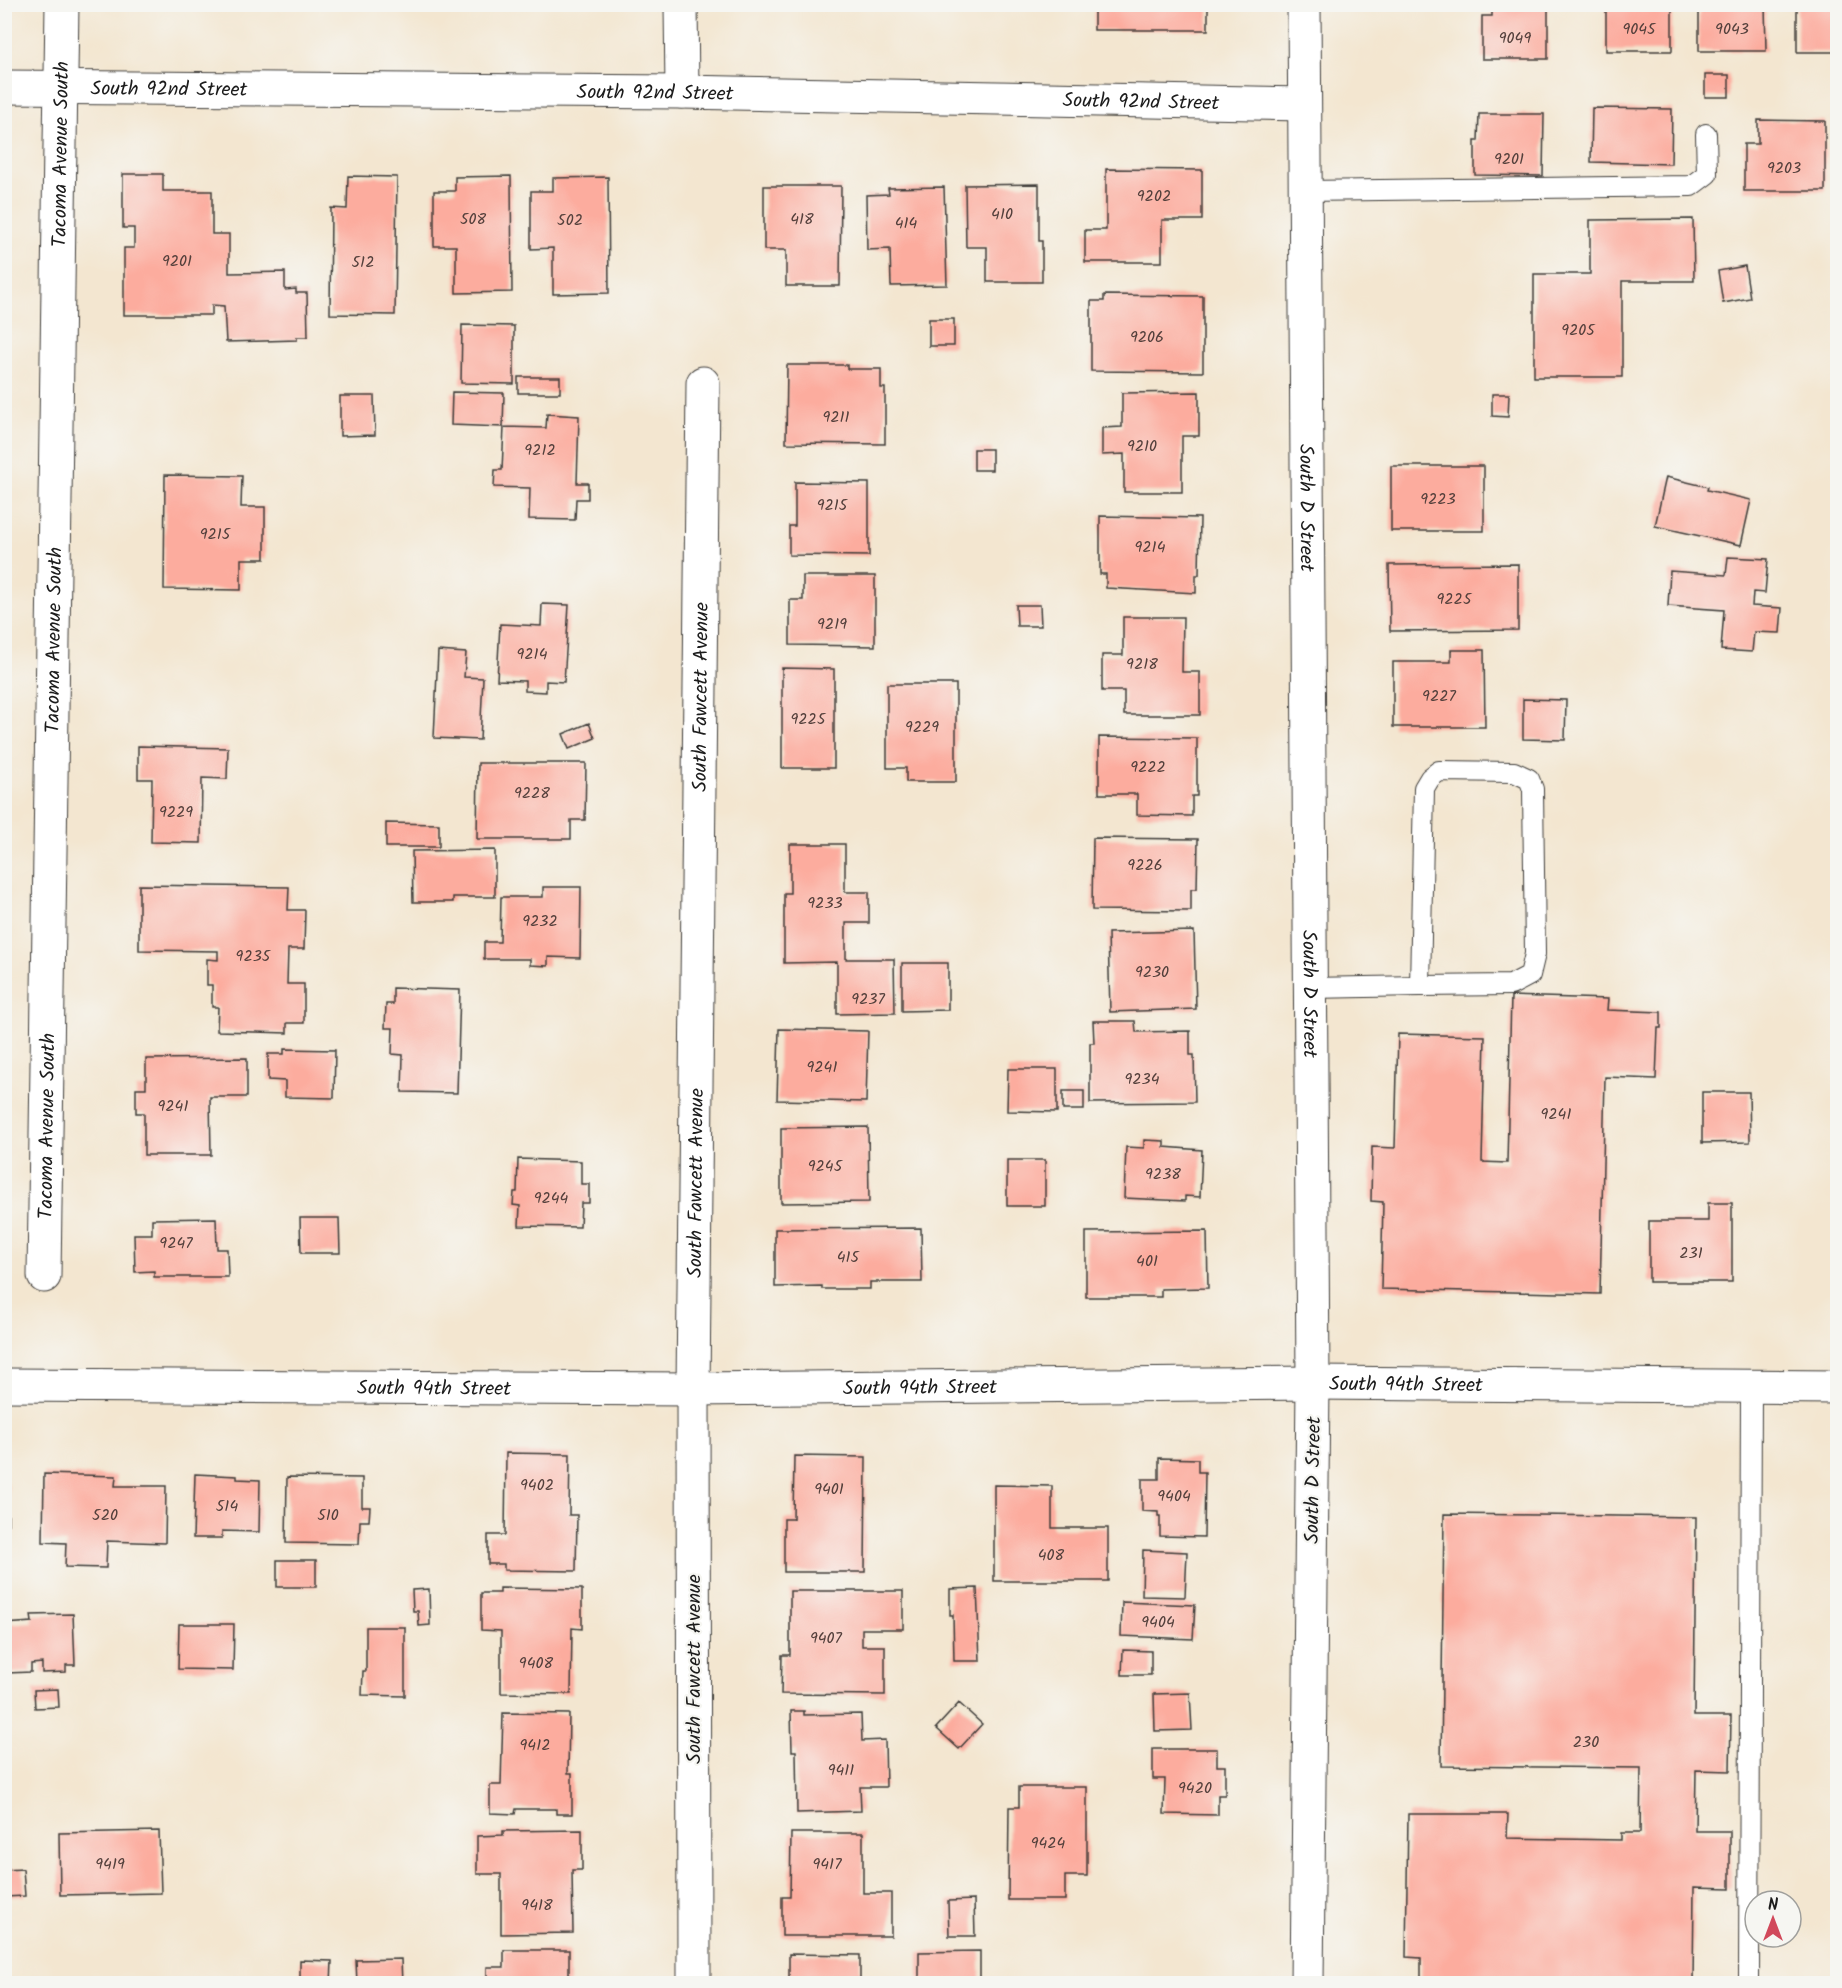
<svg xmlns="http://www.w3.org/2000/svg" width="1842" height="1988" viewBox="0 0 1842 1988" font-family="Kalam,sans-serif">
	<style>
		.building { fill: #fcac9e }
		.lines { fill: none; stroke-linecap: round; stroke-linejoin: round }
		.lane-casing { stroke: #3c3a37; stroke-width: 22 }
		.street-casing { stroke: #3c3a37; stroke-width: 35 }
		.lane { stroke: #fff; stroke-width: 20 }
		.street { stroke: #fff; stroke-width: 33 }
		.labels { text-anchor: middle; stroke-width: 4.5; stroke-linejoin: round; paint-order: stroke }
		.number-label { font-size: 16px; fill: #54403c }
		.street-label { font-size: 20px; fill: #1c1c1c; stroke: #f6f6f2 }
	</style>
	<rect width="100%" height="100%" fill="#f6f6f2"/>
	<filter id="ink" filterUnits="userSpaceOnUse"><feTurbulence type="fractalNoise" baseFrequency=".0167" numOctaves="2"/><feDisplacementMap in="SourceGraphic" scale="12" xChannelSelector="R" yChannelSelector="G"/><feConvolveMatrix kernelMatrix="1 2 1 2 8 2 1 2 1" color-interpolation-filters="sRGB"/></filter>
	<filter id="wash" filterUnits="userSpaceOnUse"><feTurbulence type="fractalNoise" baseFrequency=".008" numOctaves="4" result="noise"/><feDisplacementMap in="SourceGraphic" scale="24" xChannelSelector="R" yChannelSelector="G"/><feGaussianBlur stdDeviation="1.35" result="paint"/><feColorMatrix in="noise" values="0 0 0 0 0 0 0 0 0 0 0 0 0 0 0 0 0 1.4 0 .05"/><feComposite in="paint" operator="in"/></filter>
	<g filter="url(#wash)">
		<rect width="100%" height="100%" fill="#f3e6d0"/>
		<g id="blocks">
			<path class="building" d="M 1094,4 L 1208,4 L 1208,30 L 1094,30 Z
				M 1492,4 L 1548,4 L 1548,59 L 1482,59 L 1482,16 L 1492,16 Z
				M 1606,4 L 1672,4 L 1672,51 L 1606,51 Z
				M 1699,4 L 1765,4 L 1766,51 L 1699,51 Z
				M 1797,4 L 1838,4 L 1838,52 L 1797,52 Z
				M 1705,75 L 1729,75 L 1729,97 L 1705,97 Z
				M 1592,108 L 1672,109 L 1671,164 L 1591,162 Z
				M 1479,114 L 1544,114 L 1543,176 L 1475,175 L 1475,141 L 1478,141 Z
				M 1758,120 L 1825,121 L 1825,191 L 1744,191 L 1744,144 L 1758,144 Z
				M 1106,169 L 1202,170 L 1202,220 L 1162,220 L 1162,262 L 1085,262 L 1085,230 L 1106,230 Z
				M 123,174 L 163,174 L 163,191 L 212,191 L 212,234 L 229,234 L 229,273 L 285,272 L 285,290 L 296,289 L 296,293 L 307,293 L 308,337 L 297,337 L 297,340 L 226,342 L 224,306 L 212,305 L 212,315 L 124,315 L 124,248 L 134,248 L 134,228 L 123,228 Z
				M 348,176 L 397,177 L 395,315 L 330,314 L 331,208 L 347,209 Z
				M 511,176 L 512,292 L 456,293 L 456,246 L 434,246 L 434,191 L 455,191 L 455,177 Z
				M 608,177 L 609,293 L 553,294 L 553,248 L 531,249 L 531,191 L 553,191 L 553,178 Z
				M 1039,184 L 1039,241 L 1042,241 L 1042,282 L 987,282 L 987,247 L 966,247 L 965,185 Z
				M 764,186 L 841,186 L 840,286 L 786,286 L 786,250 L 764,250 Z
				M 944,187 L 947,285 L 891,286 L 890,249 L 867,250 L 866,195 L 889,194 L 888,188 Z
				M 1693,219 L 1694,281 L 1622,281 L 1622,377 L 1534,377 L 1534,274 L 1590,274 L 1590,220 Z
				M 1745,266 L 1750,298 L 1723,303 L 1718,271 Z
				M 1104,295 L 1203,296 L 1203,372 L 1091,371 L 1091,301 L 1104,301 Z
				M 929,319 L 954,319 L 954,346 L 929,346 Z
				M 462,325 L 514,326 L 514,384 L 461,383 Z
				M 787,365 L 847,365 L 847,369 L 881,369 L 881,388 L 885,388 L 885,444 L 786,443 Z
				M 518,377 L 560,377 L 560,393 L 518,393 Z
				M 452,392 L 504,393 L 503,427 L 451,425 Z
				M 1199,392 L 1199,436 L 1182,436 L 1182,492 L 1124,492 L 1124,454 L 1102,455 L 1102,428 L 1122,427 L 1122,393 Z
				M 1492,394 L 1509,394 L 1508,417 L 1492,416 Z
				M 340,396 L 374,396 L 375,435 L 340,436 Z
				M 547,414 L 579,416 L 577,483 L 588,483 L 588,499 L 576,499 L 575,520 L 529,519 L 530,488 L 494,487 L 495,470 L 502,470 L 504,427 L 546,428 Z
				M 974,449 L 992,449 L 992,470 L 974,470 Z
				M 1391,466 L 1484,466 L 1484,531 L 1391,531 Z
				M 165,475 L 242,476 L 241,507 L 265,507 L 265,559 L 241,559 L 241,590 L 164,589 Z
				M 1666,477 L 1708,487 L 1707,490 L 1751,500 L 1741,545 L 1655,526 Z
				M 795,482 L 869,483 L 869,556 L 789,555 L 789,526 L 795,526 Z
				M 1100,516 L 1200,518 L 1199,575 L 1196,575 L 1196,593 L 1106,588 L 1106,574 L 1100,574 Z
				M 1728,557 L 1768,559 L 1765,593 L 1753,592 L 1752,606 L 1782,608 L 1780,633 L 1754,632 L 1752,652 L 1721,650 L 1724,610 L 1668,606 L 1670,571 L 1726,575 Z
				M 1518,564 L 1518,630 L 1390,631 L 1389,565 Z
				M 803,576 L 875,576 L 875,646 L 790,645 L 790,600 L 803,600 Z
				M 542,604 L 569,605 L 564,682 L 546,681 L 546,692 L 525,691 L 525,681 L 497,680 L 500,624 L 541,626 Z
				M 1016,605 L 1040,605 L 1041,626 L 1017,626 Z
				M 1123,617 L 1183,617 L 1182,672 L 1200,672 L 1200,715 L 1124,715 L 1124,691 L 1102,691 L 1102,655 L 1123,655 Z
				M 1451,650 L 1484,650 L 1485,727 L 1393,727 L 1393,662 L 1451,662 Z
				M 438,651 L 466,653 L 464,677 L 483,678 L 480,740 L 434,738 Z
				M 782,668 L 834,669 L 834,768 L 782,768 Z
				M 887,684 L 956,684 L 956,782 L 906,782 L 906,768 L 887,768 Z
				M 1523,699 L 1566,700 L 1565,740 L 1523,739 Z
				M 589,723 L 595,738 L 569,749 L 563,734 Z
				M 1099,737 L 1197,738 L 1197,796 L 1192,796 L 1192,816 L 1137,815 L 1137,794 L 1099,794 Z
				M 138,746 L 228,748 L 227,779 L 202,778 L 201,843 L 151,842 L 152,779 L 138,779 Z
				M 478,763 L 586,763 L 585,820 L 571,820 L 571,839 L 477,839 Z
				M 386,823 L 439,824 L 439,847 L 386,847 Z
				M 1093,838 L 1198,839 L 1197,889 L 1191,889 L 1191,911 L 1092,910 Z
				M 790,844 L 845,844 L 845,892 L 869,892 L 869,923 L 846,923 L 846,959 L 894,959 L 895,1013 L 837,1014 L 837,962 L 784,963 L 784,893 L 790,893 Z
				M 495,850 L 495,897 L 453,897 L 453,902 L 413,902 L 412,851 Z
				M 139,885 L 289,887 L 288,910 L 305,910 L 304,949 L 288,949 L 287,984 L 304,984 L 304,1023 L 287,1023 L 287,1033 L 217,1031 L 218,1007 L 212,1007 L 212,985 L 207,985 L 207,959 L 218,960 L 218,951 L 139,950 Z
				M 543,887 L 581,887 L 580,958 L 548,957 L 548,966 L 530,965 L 530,959 L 484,959 L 484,942 L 500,942 L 501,897 L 543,897 Z
				M 1194,931 L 1196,1009 L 1110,1012 L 1108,933 Z
				M 902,963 L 948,963 L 948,1010 L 902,1011 Z
				M 393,988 L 460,990 L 457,1093 L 402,1092 L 403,1055 L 392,1054 L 393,1028 L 385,1028 L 386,1004 L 393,1004 Z
				M 1511,996 L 1608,999 L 1607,1010 L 1661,1012 L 1661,1028 L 1658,1028 L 1656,1079 L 1605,1077 L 1600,1294 L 1381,1289 L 1383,1202 L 1371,1201 L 1372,1147 L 1395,1148 L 1398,1034 L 1485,1036 L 1482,1162 L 1507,1163 Z
				M 1093,1021 L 1135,1021 L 1136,1032 L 1190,1031 L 1190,1055 L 1194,1055 L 1195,1102 L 1090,1103 L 1090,1043 L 1094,1043 Z
				M 779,1029 L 868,1031 L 866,1102 L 777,1100 Z
				M 284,1049 L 335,1050 L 334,1098 L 285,1097 L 285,1081 L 268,1080 L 268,1054 L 284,1054 Z
				M 247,1058 L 247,1097 L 210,1097 L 211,1155 L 144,1155 L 144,1113 L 136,1113 L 136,1088 L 146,1088 L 146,1059 Z
				M 1008,1069 L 1057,1069 L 1057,1112 L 1007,1111 Z
				M 1063,1091 L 1084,1091 L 1084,1110 L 1063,1110 Z
				M 1702,1092 L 1749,1092 L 1750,1142 L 1702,1143 Z
				M 868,1127 L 869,1202 L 781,1203 L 781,1128 Z
				M 1144,1140 L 1164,1141 L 1164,1147 L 1202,1150 L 1200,1197 L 1185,1196 L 1185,1201 L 1124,1198 L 1126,1147 L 1144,1148 Z
				M 518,1159 L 581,1161 L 581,1184 L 589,1184 L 589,1203 L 581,1203 L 580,1227 L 519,1226 L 520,1206 L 513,1205 L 514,1192 L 517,1192 Z
				M 1007,1160 L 1045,1160 L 1045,1206 L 1007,1206 Z
				M 1708,1203 L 1732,1203 L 1732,1282 L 1649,1282 L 1649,1221 L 1708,1221 Z
				M 216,1218 L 217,1249 L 227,1249 L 228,1277 L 154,1277 L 154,1271 L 135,1272 L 134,1234 L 152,1234 L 152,1219 Z
				M 300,1218 L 339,1218 L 340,1253 L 301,1253 Z
				M 921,1228 L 922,1282 L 870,1282 L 870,1289 L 822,1289 L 822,1286 L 775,1287 L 775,1229 Z
				M 1207,1231 L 1208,1288 L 1161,1289 L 1161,1297 L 1086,1297 L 1086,1232 Z
				M 506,1453 L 570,1454 L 569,1515 L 577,1515 L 576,1571 L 504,1570 L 504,1564 L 488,1564 L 488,1535 L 505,1535 Z
				M 794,1456 L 866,1457 L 865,1572 L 784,1572 L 784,1519 L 793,1519 Z
				M 1159,1458 L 1198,1459 L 1198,1472 L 1205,1472 L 1204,1537 L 1160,1536 L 1160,1516 L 1158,1516 L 1158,1512 L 1142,1511 L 1142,1479 L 1159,1479 Z
				M 44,1474 L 116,1476 L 115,1486 L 166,1486 L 165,1543 L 107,1541 L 106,1568 L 65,1567 L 66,1543 L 43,1542 Z
				M 195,1474 L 237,1476 L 237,1479 L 260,1480 L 259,1532 L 222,1531 L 222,1538 L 193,1538 Z
				M 287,1477 L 362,1478 L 362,1507 L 370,1507 L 369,1521 L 360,1521 L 359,1544 L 286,1543 Z
				M 4,1483 L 8,1483 L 8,1541 L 4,1541 Z
				M 994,1485 L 1052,1486 L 1052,1528 L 1108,1528 L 1108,1581 L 994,1581 Z
				M 1444,1514 L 1696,1517 L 1694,1716 L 1731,1716 L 1730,1771 L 1696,1770 L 1695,1831 L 1730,1831 L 1730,1888 L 1694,1887 L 1693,1984 L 1421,1984 L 1421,1958 L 1406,1957 L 1408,1814 L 1508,1814 L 1507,1838 L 1621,1840 L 1621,1833 L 1640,1833 L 1641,1768 L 1441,1766 Z
				M 1143,1550 L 1187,1552 L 1185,1597 L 1142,1596 Z
				M 277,1560 L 316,1560 L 316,1587 L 277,1587 Z
				M 500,1588 L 582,1589 L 582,1629 L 572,1628 L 571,1694 L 501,1693 L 501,1631 L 481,1630 L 481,1593 L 500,1593 Z
				M 977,1588 L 980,1661 L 954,1661 L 953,1615 L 950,1615 L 950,1589 Z
				M 429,1589 L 430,1625 L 419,1626 L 418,1611 L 413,1611 L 412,1590 Z
				M 790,1591 L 903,1591 L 903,1629 L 862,1629 L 862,1646 L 885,1646 L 885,1695 L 781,1694 L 782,1655 L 790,1655 Z
				M 1122,1602 L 1195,1605 L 1193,1639 L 1121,1636 Z
				M 73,1614 L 75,1665 L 66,1665 L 66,1672 L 42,1673 L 42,1663 L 31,1664 L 31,1672 L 7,1673 L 5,1624 L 32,1622 L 31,1615 Z
				M 179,1624 L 234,1624 L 233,1670 L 178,1669 Z
				M 366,1627 L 405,1627 L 405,1696 L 362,1695 L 363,1671 L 366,1671 Z
				M 1123,1650 L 1151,1651 L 1151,1675 L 1122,1675 Z
				M 58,1689 L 59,1707 L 35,1708 L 34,1690 Z
				M 1190,1693 L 1192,1730 L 1155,1731 L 1154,1694 Z
				M 959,1703 L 982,1724 L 959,1749 L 936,1728 Z
				M 791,1711 L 804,1711 L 804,1715 L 861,1714 L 862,1741 L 885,1740 L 886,1787 L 860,1787 L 861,1811 L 797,1813 L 796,1751 L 792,1751 Z
				M 503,1713 L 569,1714 L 568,1773 L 572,1773 L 572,1814 L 556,1814 L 556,1809 L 516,1809 L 515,1814 L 490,1813 L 490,1785 L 501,1785 Z
				M 1153,1749 L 1217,1749 L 1217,1766 L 1225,1766 L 1225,1795 L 1218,1795 L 1218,1815 L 1164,1814 L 1165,1779 L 1153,1779 Z
				M 1019,1787 L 1087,1787 L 1087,1876 L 1065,1876 L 1065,1900 L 1008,1900 L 1009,1807 L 1019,1807 Z
				M 582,1830 L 582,1870 L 572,1870 L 573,1933 L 501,1934 L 501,1874 L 477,1874 L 477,1836 L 503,1835 L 503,1831 Z
				M 159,1831 L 161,1893 L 60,1895 L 59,1833 Z
				M 791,1833 L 863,1833 L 863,1893 L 891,1893 L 891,1936 L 782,1936 L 782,1897 L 790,1897 Z
				M 23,1869 L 25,1896 L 4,1897 L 4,1870 Z
				M 974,1900 L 975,1936 L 949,1936 L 948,1901 Z
				M 504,1950 L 569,1950 L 569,1984 L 487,1984 L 487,1967 L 504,1967 Z
				M 980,1951 L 980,1981 L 973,1981 L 973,1984 L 919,1984 L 919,1952 Z
				M 789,1954 L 860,1955 L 860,1984 L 789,1984 Z
				M 401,1959 L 402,1984 L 357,1984 L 356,1960 Z
				M 300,1960 L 332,1961 L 331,1984 L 300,1984 Z"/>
		</g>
	</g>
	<g filter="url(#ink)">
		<use href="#blocks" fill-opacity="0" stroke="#3c3a37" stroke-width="1.5"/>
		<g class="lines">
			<defs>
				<path id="lane" d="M 1304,191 L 1691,186 L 1707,174 L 1706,134
					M 1310,988 L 1420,986 L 1424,788 L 1430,778 L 1439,771 L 1514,772 L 1529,779 L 1533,789 L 1535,954 L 1530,975 L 1511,985 L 1420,986
					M 1749,1984 L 1751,1386"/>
				<g id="street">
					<path d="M 681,4 L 682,92"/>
					<path id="s1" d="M 1304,4 L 1313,1383 L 1307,1984"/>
					<path id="s2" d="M 4,87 L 682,92 L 1304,104"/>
					<path id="s3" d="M 44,1276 L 62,4"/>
					<path id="s4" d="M 4,1385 L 693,1389 L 1313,1383 L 1838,1387"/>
					<path id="s5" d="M 694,1984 L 693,1389 L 703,383"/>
				</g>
			</defs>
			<use href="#lane" class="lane-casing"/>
			<use href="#street" class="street-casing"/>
			<use href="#lane" class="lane"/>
			<use href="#street" class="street"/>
		</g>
	</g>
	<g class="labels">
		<g class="number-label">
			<text x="1639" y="34">9045</text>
			<text x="1732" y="34">9043</text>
			<text x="1515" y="43">9049</text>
			<text x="1509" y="164">9201</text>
			<text x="1784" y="173">9203</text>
			<text x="1154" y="201">9202</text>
			<text x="1002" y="219">410</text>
			<text x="473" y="224">508</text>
			<text x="802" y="224">418</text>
			<text x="570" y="225">502</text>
			<text x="906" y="228">414</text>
			<text x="177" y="266">9201</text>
			<text x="363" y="267">512</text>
			<text x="1578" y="335">9205</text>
			<text x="1147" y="342">9206</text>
			<text x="836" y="422">9211</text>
			<text x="1142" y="451">9210</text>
			<text x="540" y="455">9212</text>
			<text x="1438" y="504">9223</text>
			<text x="832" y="510">9215</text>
			<text x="215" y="539">9215</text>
			<text x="1150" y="552">9214</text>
			<text x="1454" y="604">9225</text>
			<text x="832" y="629">9219</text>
			<text x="532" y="659">9214</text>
			<text x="1142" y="669">9218</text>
			<text x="1439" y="701">9227</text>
			<text x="808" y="724">9225</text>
			<text x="922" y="732">9229</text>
			<text x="1148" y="772">9222</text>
			<text x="532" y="798">9228</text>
			<text x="176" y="817">9229</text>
			<text x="1145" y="870">9226</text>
			<text x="825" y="908">9233</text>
			<text x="540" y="926">9232</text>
			<text x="253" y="961">9235</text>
			<text x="1152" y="977">9230</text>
			<text x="868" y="1004">9237</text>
			<text x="822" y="1072">9241</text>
			<text x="1142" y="1084">9234</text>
			<text x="173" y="1111">9241</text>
			<text x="1556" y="1119">9241</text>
			<text x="825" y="1171">9245</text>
			<text x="1163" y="1179">9238</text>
			<text x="551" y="1203">9244</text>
			<text x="176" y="1248">9247</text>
			<text x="1691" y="1258">231</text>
			<text x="848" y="1262">415</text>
			<text x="1147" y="1266">401</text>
			<text x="537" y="1490">9402</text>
			<text x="829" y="1494">9401</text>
			<text x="1174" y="1501">9404</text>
			<text x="227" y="1511">514</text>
			<text x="105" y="1520">520</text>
			<text x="328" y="1520">510</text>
			<text x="1051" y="1560">408</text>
			<text x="1158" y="1627">9404</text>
			<text x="826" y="1643">9407</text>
			<text x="536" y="1668">9408</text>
			<text x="1586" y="1747">230</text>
			<text x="535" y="1750">9412</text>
			<text x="841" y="1775">9411</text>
			<text x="1195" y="1793">9420</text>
			<text x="1048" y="1848">9424</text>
			<text x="110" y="1869">9419</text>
			<text x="827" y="1869">9417</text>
			<text x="537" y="1910">9418</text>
		</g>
		<g class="street-label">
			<text dy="7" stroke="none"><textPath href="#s2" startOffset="165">South 92nd Street</textPath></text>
			<text dy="7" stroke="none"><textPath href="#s2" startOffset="651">South 92nd Street</textPath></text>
			<text dy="7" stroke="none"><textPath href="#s2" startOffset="1137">South 92nd Street</textPath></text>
			<text dy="7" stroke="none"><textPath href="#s3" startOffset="1122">Tacoma Avenue South</textPath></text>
			<text dy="7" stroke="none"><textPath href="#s1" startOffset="504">South D Street</textPath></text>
			<text dy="7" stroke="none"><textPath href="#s3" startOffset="636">Tacoma Avenue South</textPath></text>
			<text dy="7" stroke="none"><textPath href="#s5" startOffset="1287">South Fawcett Avenue</textPath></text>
			<text dy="7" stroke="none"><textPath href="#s1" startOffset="990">South D Street</textPath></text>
			<text dy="7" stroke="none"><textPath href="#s3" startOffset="150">Tacoma Avenue South</textPath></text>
			<text dy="7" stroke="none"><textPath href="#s5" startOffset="801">South Fawcett Avenue</textPath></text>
			<text dy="7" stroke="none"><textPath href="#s4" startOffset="1402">South 94th Street</textPath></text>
			<text dy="7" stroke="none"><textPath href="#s4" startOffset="430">South 94th Street</textPath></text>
			<text dy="7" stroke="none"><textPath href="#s4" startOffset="916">South 94th Street</textPath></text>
			<text transform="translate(1312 1480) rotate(-89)" y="7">South D Street</text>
			<text transform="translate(693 1669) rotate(-90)" y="7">South Fawcett Avenue</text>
		</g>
	</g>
	<rect width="1842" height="1988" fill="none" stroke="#f6f6f2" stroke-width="24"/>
	<g transform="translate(1773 1919)"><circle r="28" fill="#f6f6f2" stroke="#9f9f9c" stroke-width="1.5"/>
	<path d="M0-4.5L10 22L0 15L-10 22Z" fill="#d1495b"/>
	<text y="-9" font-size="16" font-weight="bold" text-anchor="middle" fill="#1c1c1c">N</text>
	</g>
</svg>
